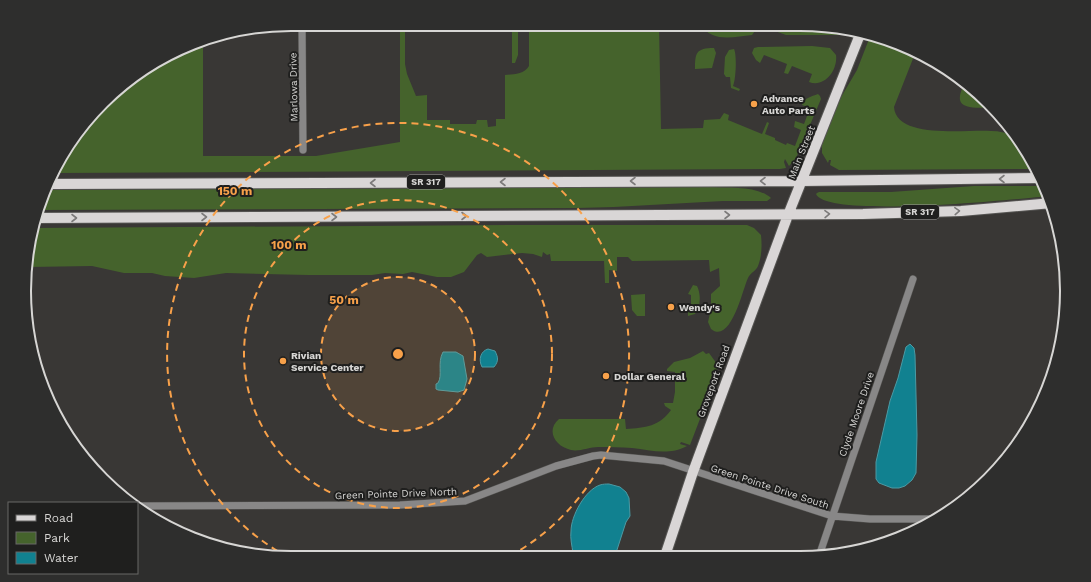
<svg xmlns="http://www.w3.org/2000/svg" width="1091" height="582" viewBox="0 0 1091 582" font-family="'Work Sans',sans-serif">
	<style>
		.green { fill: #45632c }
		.water { fill: #118190; stroke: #4c9aa4 }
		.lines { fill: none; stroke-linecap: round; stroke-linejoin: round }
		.minor-casing { stroke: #555452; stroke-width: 8 }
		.major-casing { stroke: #555452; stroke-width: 12 }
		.minor { stroke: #888787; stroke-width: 7 }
		.major { stroke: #d9d6d6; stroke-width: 10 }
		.oneway { stroke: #7c7a7a }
		.ring { fill: none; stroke: #f8a14a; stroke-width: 2; stroke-dasharray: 7 5 }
		.poi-dot { fill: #f8a14a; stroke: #1f1f1e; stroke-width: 1.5 }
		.labels { text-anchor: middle; stroke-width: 4; stroke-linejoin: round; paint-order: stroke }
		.shield { fill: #1f1f1e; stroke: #a09f9d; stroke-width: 1 }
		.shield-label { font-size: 9px; font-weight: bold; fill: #d7d6d4 }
		.street-label { font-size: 10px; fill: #d7d6d4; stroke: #1f1f1e }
		.poi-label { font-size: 10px; font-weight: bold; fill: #d7d6d4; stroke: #1f1f1e; text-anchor: start }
		.rim { fill: none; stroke: #d7d6d4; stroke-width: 2 }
		.centre { fill: #f8a14a; stroke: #1f1f1e; stroke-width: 2 }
		.ring-label { font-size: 12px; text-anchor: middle; font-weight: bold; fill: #f8a14a; stroke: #1f1f1e; stroke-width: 4; stroke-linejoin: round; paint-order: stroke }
	</style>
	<rect width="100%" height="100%" fill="#393735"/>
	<path class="green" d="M 400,24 L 405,24 L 405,64 L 407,74 L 416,96 L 427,95 L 427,120 L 450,120 L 450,124 L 476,124 L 477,120 L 487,120 L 488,127 L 496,126 L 496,119 L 505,119 L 505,75 C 513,74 524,75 529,66 L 529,24 L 659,24 L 661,129 L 703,128 L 704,120 L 720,119 L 724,113 L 729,115 L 728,120 L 762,134 L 767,122 L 769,123 L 765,134 L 775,138 L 775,140 L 786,145 L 787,143 L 795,146 L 801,130 L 794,127 L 795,121 L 804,124 L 810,108 L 802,105 C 805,97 811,97 818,94 L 820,96 L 821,99 L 796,158 L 789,166 L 785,159 L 784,162 L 786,168 L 780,169 L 55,173 L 69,143 L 128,79 L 203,39 L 203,156 L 316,156 L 400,142 Z
		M 512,24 L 518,24 L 518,55 L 515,63 L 512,63 Z
		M 700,24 L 756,24 L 755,31 L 752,35 C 733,37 712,43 700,24 Z
		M 771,25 L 786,25 L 797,27 L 798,25 L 817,25 L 849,30 L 842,35 L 786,35 L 775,31 Z
		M 871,34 L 916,51 L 894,107 C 896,140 969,129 991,131 C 999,131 1008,133 1015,136 L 1031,158 L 1036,169 L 839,170 L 830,165 L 831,160 L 829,160 L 828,163 L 822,153 L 822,140 L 837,104 L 857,70 Z
		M 812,46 L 830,48 L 836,55 C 838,70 825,88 809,82 L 812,74 L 792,66 L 788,74 L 784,73 L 787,64 L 764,55 L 760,63 L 756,60 L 752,53 L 754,48 L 758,47 Z
		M 714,48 L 716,53 L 712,68 L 695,69 C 695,53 696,48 714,48 Z
		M 734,49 C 737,55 736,79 733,86 L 740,89 L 739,91 L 731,88 L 730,77 L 726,77 L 724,74 L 725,57 L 729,50 Z
		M 965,82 L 992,107 C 984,108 962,110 960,100 C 959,94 963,87 965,82 Z
		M 974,186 L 1044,186 L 1049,196 C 1018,199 827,219 816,194 L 817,193 L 819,192 L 891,192 Z
		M 712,187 C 730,188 758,186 771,198 L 767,201 L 723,201 L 614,207 L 577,208 L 38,210 L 47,190 Z
		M 519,225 L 747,225 L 754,228 L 761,235 C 762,245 762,256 758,266 C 756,271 750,273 748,278 C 743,288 731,345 711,329 L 708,322 L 711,309 L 711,294 L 720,286 L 719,268 L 710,272 L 709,260 L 632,261 L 628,257 L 617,257 L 617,271 L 609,270 L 609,283 L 605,283 L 604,261 L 551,261 L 550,254 L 547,255 L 543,252 L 542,257 L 533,254 L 522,253 L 487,257 L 481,253 L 477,255 L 464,272 L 451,277 L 437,277 L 412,272 L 403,274 L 385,273 L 372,275 L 308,275 L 226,273 L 194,278 L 165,276 L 152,273 L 124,273 L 92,266 L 29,267 L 33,228 Z
		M 693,285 L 697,286 C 701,294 701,307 695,314 L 688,316 L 688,311 L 691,310 L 691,295 L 688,294 Z
		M 645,294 L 645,316 L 637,316 L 632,310 L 631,295 Z
		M 703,351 L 706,354 L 709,353 L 717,364 L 716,377 L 690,445 L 681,442 L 680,444 L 687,446 C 668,456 651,450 632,448 C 621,447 610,447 598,447 C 590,447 579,452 571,450 C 556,447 545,431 559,419 L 625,419 L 626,429 C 645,428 660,426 671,410 L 665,406 L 664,403 L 673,403 L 675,392 L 675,372 L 667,371 L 667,369 L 674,362 L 690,358 Z"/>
	<path class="water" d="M 910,344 L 914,348 L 915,355 L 917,435 L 916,473 L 912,480 L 905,486 L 899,488 L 892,488 L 879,483 L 876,479 L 876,462 L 890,401 L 898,378 L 906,347 Z
		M 488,349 L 495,351 C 498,357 499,361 494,367 L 482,367 C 478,359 481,351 488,349 Z
		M 443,352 L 456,352 L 463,356 L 467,379 L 464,390 L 458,392 L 438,390 L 436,389 L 436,384 L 438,383 C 443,375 437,363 443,352 Z
		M 609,484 L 620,487 L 626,492 L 629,498 L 630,516 L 626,522 L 615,556 L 572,557 L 573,553 C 572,546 570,538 571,531 C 571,516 585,490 600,485 C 603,484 606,484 609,484 Z"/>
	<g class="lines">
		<defs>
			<path id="minor" d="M 302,24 L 303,150
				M 138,506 L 400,505 L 465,501 L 556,466 L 593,456 L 601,455 L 664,461 L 832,516 L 870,519 L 937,519
				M 819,556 L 913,279"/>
			<path id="major" d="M 50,184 L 802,181 L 1041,178
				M 35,218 L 863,214 L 961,211 L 1052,203
				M 665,556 L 693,472 L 788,215 L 861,32"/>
		</defs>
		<use href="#minor" class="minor-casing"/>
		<use href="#major" class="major-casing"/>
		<use href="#minor" class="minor"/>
		<use href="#major" class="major"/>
	</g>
	<defs><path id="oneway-chevron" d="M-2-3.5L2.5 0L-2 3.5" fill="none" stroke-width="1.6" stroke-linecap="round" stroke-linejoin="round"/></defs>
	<g class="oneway">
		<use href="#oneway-chevron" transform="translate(1002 179) rotate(180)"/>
		<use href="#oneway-chevron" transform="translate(633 181) rotate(180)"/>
		<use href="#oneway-chevron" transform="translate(763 181) rotate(180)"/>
		<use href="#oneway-chevron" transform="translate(503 182) rotate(180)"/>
		<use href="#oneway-chevron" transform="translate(373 183) rotate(180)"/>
		<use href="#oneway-chevron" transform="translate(957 211) rotate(-3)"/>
		<use href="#oneway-chevron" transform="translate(827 214) rotate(-1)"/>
		<use href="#oneway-chevron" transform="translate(727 215)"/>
		<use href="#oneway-chevron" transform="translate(464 216)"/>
		<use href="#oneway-chevron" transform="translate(204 217)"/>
		<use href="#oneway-chevron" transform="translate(334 217)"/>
		<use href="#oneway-chevron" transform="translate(74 218)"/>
	</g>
	<circle cx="398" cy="354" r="77" fill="#f8a14a" fill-opacity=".12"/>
	<g class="ring">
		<circle cx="398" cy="354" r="77"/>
		<circle cx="398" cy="354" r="154"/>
		<path d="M288 557A231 231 0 1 1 510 556"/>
	</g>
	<g class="poi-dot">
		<circle cx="754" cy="104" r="4"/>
		<circle cx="671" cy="307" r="4"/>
		<circle cx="283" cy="361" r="4"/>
		<circle cx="606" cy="376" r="4"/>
	</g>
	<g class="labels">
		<g class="shield">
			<rect x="407" y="175" width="38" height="14" rx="3"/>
			<rect x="901" y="205" width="38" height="14" rx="3"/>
		</g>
		<g class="shield-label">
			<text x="426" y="185">SR 317</text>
			<text x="920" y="215">SR 317</text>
		</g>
		<g class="street-label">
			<text transform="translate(293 87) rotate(-91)" y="4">Marlowa Drive</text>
			<text transform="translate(801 152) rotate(-68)" y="4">Main Street</text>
			<text transform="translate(713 381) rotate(-70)" y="4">Groveport Road</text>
			<text transform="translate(856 414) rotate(-71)" y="4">Clyde Moore Drive</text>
			<text transform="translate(770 486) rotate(18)" y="4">Green Pointe Drive South</text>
			<text transform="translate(396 493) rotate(-2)" y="4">Green Pointe Drive North</text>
		</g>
		<g class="poi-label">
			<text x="762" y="102">Advance<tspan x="762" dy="12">Auto Parts</tspan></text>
			<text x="679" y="311">Wendy's</text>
			<text x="291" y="359">Rivian<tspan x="291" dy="12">Service Center</tspan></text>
			<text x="614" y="380">Dollar General</text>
		</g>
	</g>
	<path d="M0 0H1091V582H0ZM291 31H800A260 260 0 0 1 1060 291V291A260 260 0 0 1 800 551H291A260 260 0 0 1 31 291V291A260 260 0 0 1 291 31Z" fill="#2e2e2d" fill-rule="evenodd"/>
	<path class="rim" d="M291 31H800A260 260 0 0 1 1060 291V291A260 260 0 0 1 800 551H291A260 260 0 0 1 31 291V291A260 260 0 0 1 291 31Z"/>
	<circle cx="398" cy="354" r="6" class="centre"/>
	<g class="ring-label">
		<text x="235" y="195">150 m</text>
		<text x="289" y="249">100 m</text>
		<text x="344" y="304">50 m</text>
	</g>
	<rect x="8" y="502" width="130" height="72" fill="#1f1f1e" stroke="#696867"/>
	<rect x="16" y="515" width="20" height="6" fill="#d9d6d6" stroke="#696867"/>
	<text x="44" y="522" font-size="12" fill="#d7d6d4">Road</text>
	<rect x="16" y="532" width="20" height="12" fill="#45632c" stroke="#696867"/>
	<text x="44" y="542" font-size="12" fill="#d7d6d4">Park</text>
	<rect x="16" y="552" width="20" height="12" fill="#118190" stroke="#696867"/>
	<text x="44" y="562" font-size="12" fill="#d7d6d4">Water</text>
</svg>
